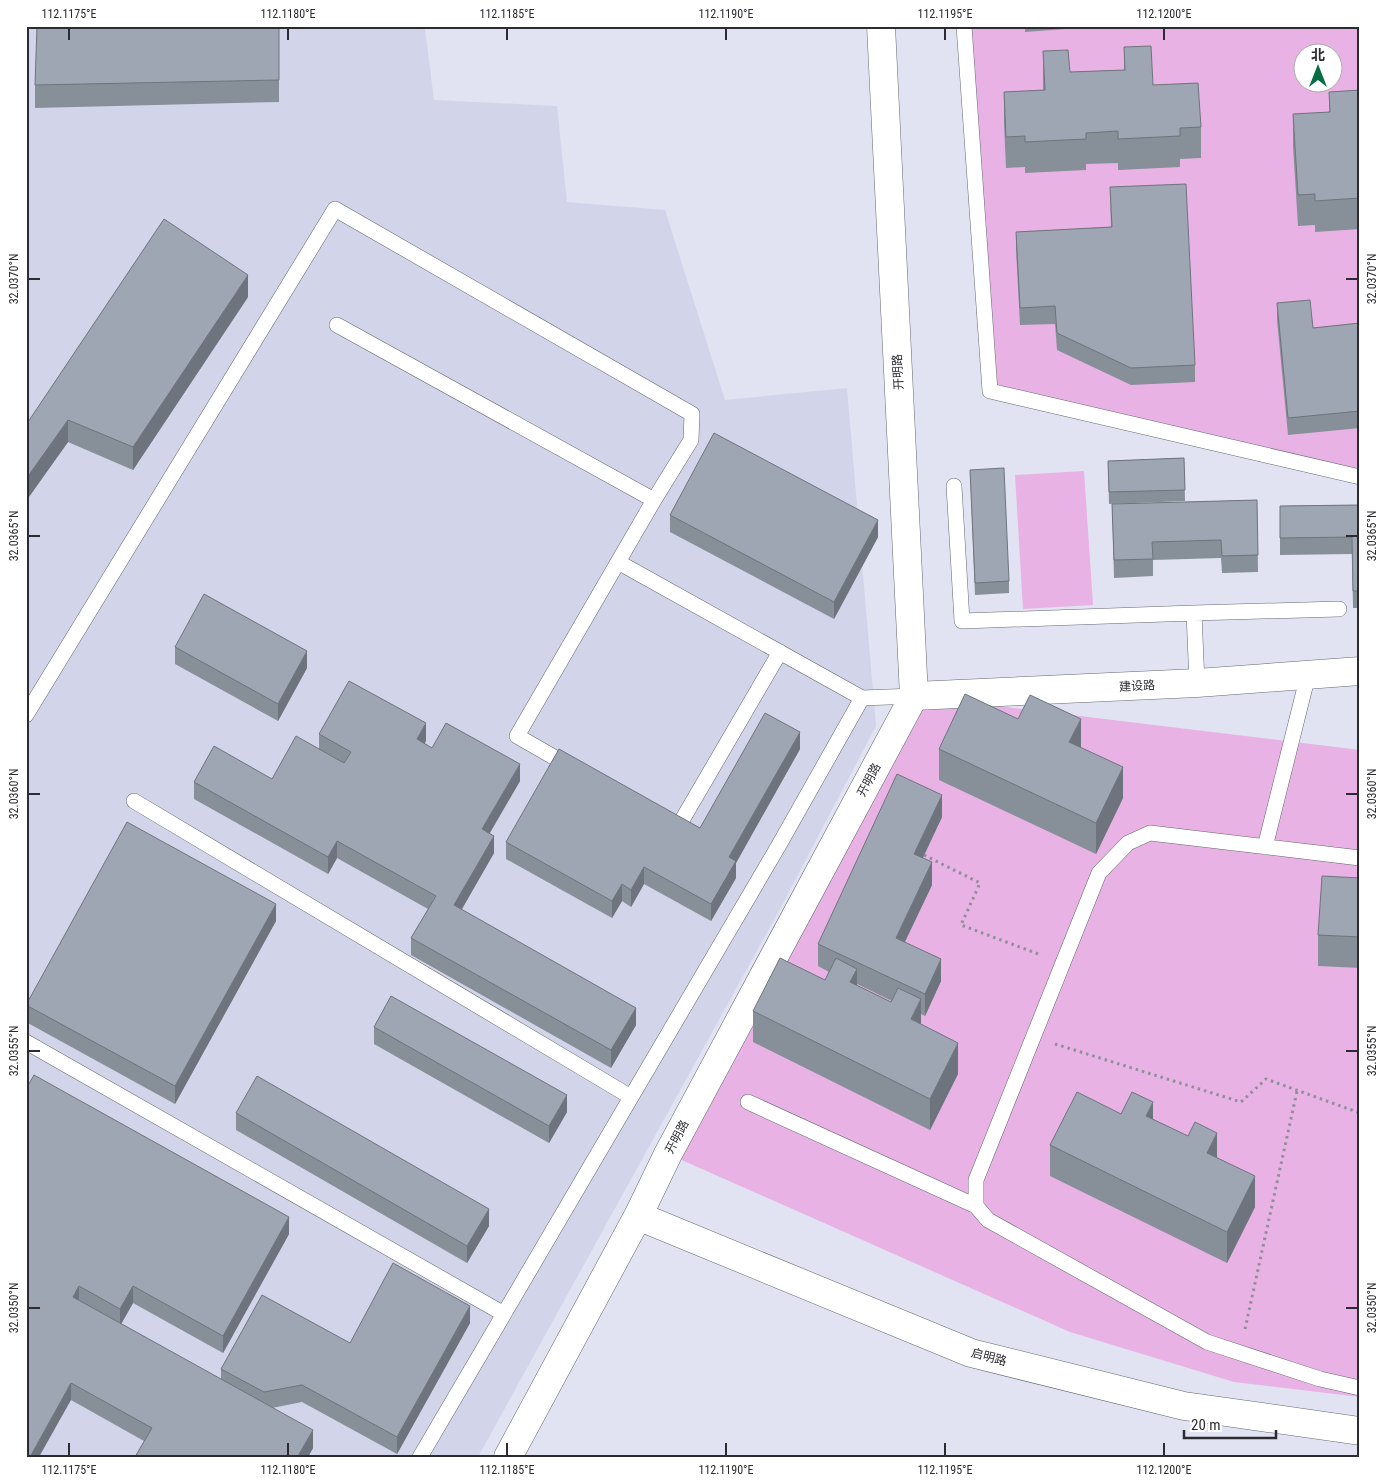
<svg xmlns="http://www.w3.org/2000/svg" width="1386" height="1483" viewBox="0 0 1386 1483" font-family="'Roboto Condensed','Noto Sans SC',sans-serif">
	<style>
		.built { fill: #d2d5e9 }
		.green { fill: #e8b2e4; fill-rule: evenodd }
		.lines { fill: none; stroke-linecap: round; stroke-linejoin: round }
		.lane-casing { stroke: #656773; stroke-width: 16 }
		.street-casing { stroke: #656773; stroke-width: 29 }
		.secondary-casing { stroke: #656773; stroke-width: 29 }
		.path { stroke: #8e8f9a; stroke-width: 3; stroke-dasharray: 2.5 4; stroke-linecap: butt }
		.lane { stroke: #fff; stroke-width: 15 }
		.street { stroke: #fff; stroke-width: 28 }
		.secondary { stroke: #fff; stroke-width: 28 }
		.wall { fill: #878f99; fill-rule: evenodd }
		.shaded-wall { fill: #6e747d }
		.building { fill: #9da6b2; stroke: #6e747d }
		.ticks { fill: none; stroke: #2b2b31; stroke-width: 2 }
		.labels { text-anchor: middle; stroke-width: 5; stroke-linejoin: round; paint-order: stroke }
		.street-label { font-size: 12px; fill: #2b2b31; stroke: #fff }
		.neatline { fill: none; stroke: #2b2b31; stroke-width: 2 }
		.ticks-label { font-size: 12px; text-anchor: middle; fill: #2b2b31 }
	</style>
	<rect width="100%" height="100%" fill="#e1e3f2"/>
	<path class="built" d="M 26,26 L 428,26 L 425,29 L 434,100 L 557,106 L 567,202 L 665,210 L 725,400 L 847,388 L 876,726 L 780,909 L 478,1457 L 26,1457 Z"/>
	<path class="green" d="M 964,26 L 1360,26 L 1360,477 L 990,391 ZM 1304,52 L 1334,52 L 1334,82 L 1304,82 Z
		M 1084,471 L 1093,605 L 1023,609 L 1015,475 Z
		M 914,696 L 1360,750 L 1360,1397 L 1234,1382 L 1070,1332 L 668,1154 Z"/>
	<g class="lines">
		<defs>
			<path id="lane" d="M 964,26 L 990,391 L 1360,477
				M 337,325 L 654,500 L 618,562
				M 954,486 L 962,621 L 1194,613 L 1197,683
				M 1194,613 L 1339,609
				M 26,715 L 335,209 L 692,414 L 691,440 L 654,500
				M 571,767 L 517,736 L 618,562 L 862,698
				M 134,801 L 631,1097
				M 670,822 L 678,827 L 780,652
				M 1265,847 L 1308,675
				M 1360,858 L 1150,833 L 1128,843 L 1099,873 L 976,1180 L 976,1206 L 988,1220 L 1207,1342 L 1320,1379 L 1360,1388
				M 26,1042 L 504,1314
				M 748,1102 L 976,1206
				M 420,1457 L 779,845 L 862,698 L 914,696"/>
			<path id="street" d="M 638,1216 L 971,1353 L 1184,1406 L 1360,1431
				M 508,1457 L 638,1216 L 668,1154 L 914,696 L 881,26"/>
			<path id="secondary" d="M 914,696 L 1197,683 L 1360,671"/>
		</defs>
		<use href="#lane" class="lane-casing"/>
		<use href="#street" class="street-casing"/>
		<use href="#secondary" class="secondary-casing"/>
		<path class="path" d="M 924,855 L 980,883 L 961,925 L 1041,955
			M 1055,1044 L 1241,1102 L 1266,1079 L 1360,1113
			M 1245,1329 L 1297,1091"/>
		<use href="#lane" class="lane"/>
		<use href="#street" class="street"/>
		<use href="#secondary" class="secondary"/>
	</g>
	<path class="wall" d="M 279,26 L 279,102 L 35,108 L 35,85 Z
		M 1025,26 L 1092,26 L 1092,27 L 1025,32 Z
		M 1124,47 L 1153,85 L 1201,127 L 1201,158 L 1180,159 L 1180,167 L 1118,170 L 1118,163 L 1086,164 L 1086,170 L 1025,173 L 1025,167 L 1006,168 L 1004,124 L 1004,92 L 1043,90 L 1043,51 L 1070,72 L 1124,70 Z
		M 1360,90 L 1360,229 L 1315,232 L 1315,225 L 1298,226 L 1293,146 L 1293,114 L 1329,112 L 1329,92 Z
		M 1110,187 L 1195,365 L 1195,382 L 1131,385 L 1057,350 L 1055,324 L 1020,325 L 1016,249 L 1016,232 L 1111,227 Z
		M 248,297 L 133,470 L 68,442 L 26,501 L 26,425 Z
		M 1277,303 L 1313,328 L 1360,323 L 1360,428 L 1288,435 L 1277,320 Z
		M 1184,458 L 1185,501 L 1109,504 L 1108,461 Z
		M 970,470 L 1009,581 L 1009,593 L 975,595 Z
		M 1257,500 L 1258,572 L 1222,573 L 1221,558 L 1153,560 L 1153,576 L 1114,578 L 1112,504 Z
		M 1360,505 L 1360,608 L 1353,608 L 1352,554 L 1280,555 L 1280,506 Z
		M 670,515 L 878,537 L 834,619 L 670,532 Z
		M 175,647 L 307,668 L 278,721 L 175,664 Z
		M 319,734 L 426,741 L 424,743 L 432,748 L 520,781 L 490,833 L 494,853 L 461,910 L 636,1025 L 611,1068 L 411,955 L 411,938 L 428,909 L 337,858 L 328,874 L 194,799 L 194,782 L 272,779 L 319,749 Z
		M 1081,748 L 1123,798 L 1096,854 L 939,780 L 939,749 Z
		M 800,749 L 736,863 L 736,878 L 711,921 L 644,884 L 631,907 L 622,901 L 612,918 L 506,859 L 506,842 L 700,828 Z
		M 942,817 L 923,858 L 932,885 L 905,942 L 941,981 L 925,1016 L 921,1014 L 921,1024 L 958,1074 L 930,1130 L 753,1042 L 753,1011 L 825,980 L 829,972 L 818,966 L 818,944 ZM 857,984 L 892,1001 L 891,1002 L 857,985 Z
		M 1360,878 L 1360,968 L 1318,966 L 1318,935 Z
		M 276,921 L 175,1104 L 26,1022 L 26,1004 Z
		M 374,1027 L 567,1112 L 549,1143 L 374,1044 Z
		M 26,1089 L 289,1234 L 223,1353 L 133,1303 L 121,1324 L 221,1380 L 221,1369 L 350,1343 L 470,1323 L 397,1454 L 302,1402 L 272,1408 L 313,1448 L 308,1457 L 135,1457 L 144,1441 L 71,1400 Z
		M 236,1113 L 489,1226 L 467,1263 L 236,1130 Z
		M 1121,1114 L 1153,1119 L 1217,1158 L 1255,1207 L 1227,1263 L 1050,1176 L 1050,1145 Z"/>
	<path class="shaded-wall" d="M 248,275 L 248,297 L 133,470 L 133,447 Z
		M 68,420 L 68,442 L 26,501 L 26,479 Z
		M 878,520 L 878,537 L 834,619 L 834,602 Z
		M 307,651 L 307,668 L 278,721 L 278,704 Z
		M 1081,719 L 1081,750 L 1069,742 Z
		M 426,723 L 426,741 L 417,756 L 417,739 Z
		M 800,732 L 800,749 L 736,863 L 736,878 L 711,921 L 711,904 L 729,857 Z
		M 520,764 L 520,781 L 482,846 L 482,829 Z
		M 1123,767 L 1123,798 L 1096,854 L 1096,823 Z
		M 942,795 L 942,817 L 914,876 L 914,854 Z
		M 494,836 L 494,853 L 454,923 L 454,905 Z
		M 337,841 L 337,858 L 328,874 L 328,857 Z
		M 932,862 L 932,885 L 896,960 L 896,938 Z
		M 644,867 L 644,884 L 631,907 L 631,890 Z
		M 622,884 L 622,901 L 612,918 L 612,901 Z
		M 276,904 L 276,921 L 175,1104 L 175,1086 Z
		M 941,959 L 941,981 L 925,1016 L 925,994 Z
		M 857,969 L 857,1000 L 850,982 Z
		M 921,999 L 921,1031 L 911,1019 Z
		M 636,1008 L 636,1025 L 611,1068 L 611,1050 Z
		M 958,1043 L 958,1074 L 930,1130 L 930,1099 Z
		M 567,1095 L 567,1112 L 549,1143 L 549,1126 Z
		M 1153,1102 L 1153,1133 L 1146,1116 Z
		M 1217,1133 L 1217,1164 L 1207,1153 Z
		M 1255,1176 L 1255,1207 L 1227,1263 L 1227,1232 Z
		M 489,1209 L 489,1226 L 467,1263 L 467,1246 Z
		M 289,1217 L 289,1234 L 223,1353 L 223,1336 Z
		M 79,1286 L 79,1304 L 73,1297 Z
		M 133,1286 L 133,1303 L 120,1326 L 120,1309 Z
		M 470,1306 L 470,1323 L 397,1454 L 397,1437 Z
		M 71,1383 L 71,1400 L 39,1457 L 30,1457 Z
		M 313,1430 L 313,1448 L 308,1457 L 298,1457 Z"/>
	<path class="building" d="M 37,26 L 279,26 L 279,80 L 35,85 Z
		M 1151,46 L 1153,85 L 1198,83 L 1201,127 L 1180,128 L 1180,136 L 1118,139 L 1118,131 L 1086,133 L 1086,139 L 1025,142 L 1025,136 L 1006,137 L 1004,92 L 1045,90 L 1043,51 L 1068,50 L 1070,72 L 1125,70 L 1124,47 Z
		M 1360,90 L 1360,198 L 1315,201 L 1315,194 L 1298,195 L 1293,114 L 1330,112 L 1329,92 Z
		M 1186,184 L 1195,365 L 1131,368 L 1057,333 L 1055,306 L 1020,308 L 1016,232 L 1112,227 L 1110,187 Z
		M 164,219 L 248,275 L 133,447 L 68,420 L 26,479 L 26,425 Z
		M 1310,300 L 1313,328 L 1360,323 L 1360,411 L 1288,418 L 1277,303 Z
		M 714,433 L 878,520 L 834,602 L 670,515 Z
		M 1184,458 L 1185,490 L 1109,492 L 1108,461 Z
		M 1004,468 L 1009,581 L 975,583 L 970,470 Z
		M 1257,500 L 1258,555 L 1222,556 L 1221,540 L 1152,542 L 1153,559 L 1114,560 L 1112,504 Z
		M 1360,505 L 1360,591 L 1353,591 L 1352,537 L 1280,538 L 1280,506 Z
		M 204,594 L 307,651 L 278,704 L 175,647 Z
		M 349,681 L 426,723 L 417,739 L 432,748 L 446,723 L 520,764 L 482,829 L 494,836 L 454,905 L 636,1008 L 611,1050 L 411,938 L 436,896 L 337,841 L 328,857 L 194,782 L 214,746 L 272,779 L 296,736 L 344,763 L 351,752 L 319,734 Z
		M 965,694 L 1018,719 L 1030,695 L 1081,719 L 1069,742 L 1123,767 L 1096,823 L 939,749 Z
		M 765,713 L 800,732 L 729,857 L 736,861 L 711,904 L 644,867 L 631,890 L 622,884 L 612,901 L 506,842 L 559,749 L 700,828 Z
		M 897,774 L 942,795 L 914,854 L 932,862 L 896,938 L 941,959 L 925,994 L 818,944 Z
		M 127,822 L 276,904 L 175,1086 L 26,1005 Z
		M 1322,876 L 1360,878 L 1360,937 L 1318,935 Z
		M 780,958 L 825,980 L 836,958 L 857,969 L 850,982 L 891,1002 L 898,988 L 921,999 L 911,1019 L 958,1043 L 930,1099 L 753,1011 Z
		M 391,996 L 567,1095 L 549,1126 L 374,1027 Z
		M 34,1075 L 289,1217 L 223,1336 L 133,1286 L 120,1309 L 79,1286 L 73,1297 L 313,1430 L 298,1456 L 299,1457 L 135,1457 L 152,1428 L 71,1383 L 30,1457 L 26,1457 L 26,1089 Z
		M 257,1076 L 489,1209 L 467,1246 L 236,1113 Z
		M 1077,1092 L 1121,1114 L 1132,1092 L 1153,1102 L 1146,1116 L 1188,1136 L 1195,1122 L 1217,1133 L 1207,1153 L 1255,1176 L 1227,1232 L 1050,1145 Z
		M 393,1263 L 470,1306 L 397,1437 L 302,1385 L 264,1392 L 221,1369 L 262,1295 L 350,1343 Z"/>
	<path class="ticks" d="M 69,28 L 69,40M 288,28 L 288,40M 507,28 L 507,40M 726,28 L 726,40M 945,28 L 945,40M 1164,28 L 1164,40M 28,279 L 40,279M 1346,279 L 1358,279M 28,536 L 40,536M 1346,536 L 1358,536M 28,794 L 40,794M 1346,794 L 1358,794M 28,1051 L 40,1051M 1346,1051 L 1358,1051M 28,1308 L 40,1308M 1346,1308 L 1358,1308M 69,1443 L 69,1456M 288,1443 L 288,1456M 507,1443 L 507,1456M 726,1443 L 726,1456M 945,1443 L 945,1456M 1164,1443 L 1164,1456"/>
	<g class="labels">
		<g class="street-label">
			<text transform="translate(898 372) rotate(-93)" y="4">开明路</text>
			<text transform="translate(1137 686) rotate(-3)" y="4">建设路</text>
			<text transform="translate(869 780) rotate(-62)" y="4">开明路</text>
			<text transform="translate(677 1137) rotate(-62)" y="4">开明路</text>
			<text transform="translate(989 1357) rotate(15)" y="4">启明路</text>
		</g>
	</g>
	<rect width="1386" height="1483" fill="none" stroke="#ffffff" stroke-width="55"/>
	<g transform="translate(1318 68)"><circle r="24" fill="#ffffff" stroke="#aaaaad"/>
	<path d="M0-4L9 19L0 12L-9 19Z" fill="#096e44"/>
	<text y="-8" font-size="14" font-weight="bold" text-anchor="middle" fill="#2b2b31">北</text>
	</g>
	<path d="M1184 1430v8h92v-8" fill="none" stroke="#2b2b31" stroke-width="2.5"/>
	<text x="1191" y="1430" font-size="15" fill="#2b2b31" stroke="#ffffff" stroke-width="4" paint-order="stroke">20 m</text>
	<rect x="28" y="28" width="1330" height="1428" class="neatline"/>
	<g class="ticks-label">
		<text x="69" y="18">112.1175°E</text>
		<text x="288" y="18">112.1180°E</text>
		<text x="507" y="18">112.1185°E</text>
		<text x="726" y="18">112.1190°E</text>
		<text x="945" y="18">112.1195°E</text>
		<text x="1164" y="18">112.1200°E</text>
		<text transform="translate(14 279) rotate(-90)" y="4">32.0370°N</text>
		<text transform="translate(1372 279) rotate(-90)" y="4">32.0370°N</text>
		<text transform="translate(14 536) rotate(-90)" y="4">32.0365°N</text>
		<text transform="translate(1372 536) rotate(-90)" y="4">32.0365°N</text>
		<text transform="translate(14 794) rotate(-90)" y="4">32.0360°N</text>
		<text transform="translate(1372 794) rotate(-90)" y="4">32.0360°N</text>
		<text transform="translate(14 1051) rotate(-90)" y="4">32.0355°N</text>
		<text transform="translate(1372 1051) rotate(-90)" y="4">32.0355°N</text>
		<text transform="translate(14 1308) rotate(-90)" y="4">32.0350°N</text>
		<text transform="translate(1372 1308) rotate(-90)" y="4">32.0350°N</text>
		<text x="69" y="1474">112.1175°E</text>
		<text x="288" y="1474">112.1180°E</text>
		<text x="507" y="1474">112.1185°E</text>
		<text x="726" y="1474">112.1190°E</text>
		<text x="945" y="1474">112.1195°E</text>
		<text x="1164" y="1474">112.1200°E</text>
	</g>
</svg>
